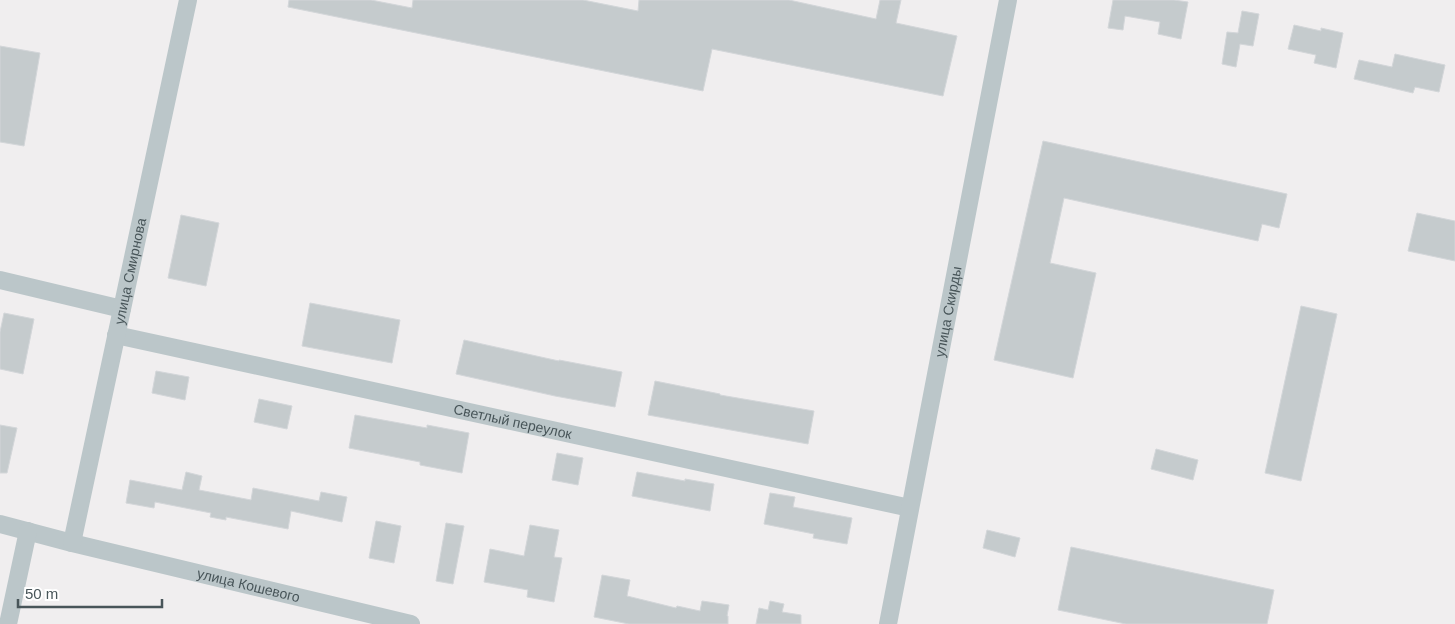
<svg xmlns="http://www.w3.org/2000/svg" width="1455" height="624" viewBox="0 0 1455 624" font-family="Arial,sans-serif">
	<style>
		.building { fill: #c5cbcd; stroke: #d3d6d9 }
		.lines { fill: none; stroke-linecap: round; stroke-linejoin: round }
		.street { stroke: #bbc6c9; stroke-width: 18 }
		.labels { text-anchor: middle; stroke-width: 5; stroke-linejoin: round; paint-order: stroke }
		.street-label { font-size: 14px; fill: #485559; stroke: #fff }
	</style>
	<rect width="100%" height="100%" fill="#f0eeef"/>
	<path class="building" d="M 289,0 L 371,0 L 412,8 L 413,0 L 583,0 L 638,11 L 639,0 L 789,0 L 876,19 L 880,0 L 901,0 L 896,23 L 957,36 L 943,96 L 712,49 L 703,91 L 288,7 Z
		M 1113,0 L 1174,0 L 1188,2 L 1181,39 L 1158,34 L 1160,22 L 1125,16 L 1123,30 L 1108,28 Z
		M 1242,11 L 1259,14 L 1253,46 L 1240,44 L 1236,67 L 1222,64 L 1227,32 L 1238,33 Z
		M 1294,25 L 1321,31 L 1321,28 L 1343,33 L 1336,68 L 1314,63 L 1316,55 L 1288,49 Z
		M 0,46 L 40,53 L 24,146 L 0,142 Z
		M 1395,54 L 1445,65 L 1439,92 L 1415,87 L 1413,93 L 1354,79 L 1359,60 L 1392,67 Z
		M 1043,141 L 1287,194 L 1279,228 L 1262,224 L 1258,241 L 1064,198 L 1050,263 L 1096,273 L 1073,378 L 994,360 Z
		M 1417,213 L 1455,221 L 1455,261 L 1408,251 Z
		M 181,215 L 219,223 L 206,286 L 168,278 Z
		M 310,303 L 400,320 L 392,363 L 302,346 Z
		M 1301,306 L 1337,314 L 1301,481 L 1265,473 Z
		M 4,313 L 34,319 L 23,374 L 0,369 L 0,332 Z
		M 464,340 L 559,361 L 559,360 L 622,372 L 615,407 L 555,396 L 456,374 Z
		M 156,371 L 189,377 L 185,400 L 152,393 Z
		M 655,381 L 720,394 L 720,395 L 814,411 L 808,444 L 648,415 Z
		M 259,399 L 292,406 L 287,429 L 254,422 Z
		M 355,415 L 427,428 L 427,425 L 469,433 L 462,473 L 420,465 L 420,462 L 349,448 Z
		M 0,425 L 17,428 L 7,473 L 0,473 Z
		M 1156,449 L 1198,460 L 1193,480 L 1151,469 Z
		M 557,453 L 583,458 L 578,485 L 552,480 Z
		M 186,472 L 202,476 L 199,490 L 251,500 L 253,488 L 319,501 L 321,492 L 347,497 L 342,522 L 291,511 L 288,529 L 226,517 L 226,520 L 210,517 L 211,513 L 155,502 L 154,508 L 126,503 L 130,480 L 182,490 Z
		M 637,472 L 685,481 L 685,479 L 714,484 L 710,511 L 632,496 Z
		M 770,493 L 795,497 L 793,507 L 852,518 L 847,544 L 813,538 L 814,534 L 764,524 Z
		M 376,521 L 401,526 L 394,563 L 369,558 Z
		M 446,523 L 464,526 L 453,584 L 436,581 Z
		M 530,525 L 559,530 L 554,557 L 562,558 L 554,602 L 527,597 L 528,590 L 484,582 L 490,549 L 524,556 Z
		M 987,530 L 1020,538 L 1015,557 L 983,548 Z
		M 1071,547 L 1274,590 L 1267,624 L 1126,624 L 1058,610 Z
		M 602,575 L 630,580 L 627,596 L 676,608 L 677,606 L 700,611 L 702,601 L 729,605 L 727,616 L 728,616 L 728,624 L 629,624 L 594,617 Z
		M 770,601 L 784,604 L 782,612 L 801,615 L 801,624 L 756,624 L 759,608 L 768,610 Z"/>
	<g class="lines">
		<g class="street">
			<path d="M 0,280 L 122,309"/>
			<path id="s1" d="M 116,335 L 910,508"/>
			<path id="s2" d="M 0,524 L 72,543 L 411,624"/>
			<path id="s3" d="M 72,543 L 188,0"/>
			<path d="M 8,624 L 28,531"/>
			<path id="s4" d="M 888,624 L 1008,0"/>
		</g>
	</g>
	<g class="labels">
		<g class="street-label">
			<text dy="5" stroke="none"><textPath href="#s3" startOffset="278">улица Смирнова</textPath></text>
			<text dy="5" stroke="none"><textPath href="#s4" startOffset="318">улица Скирды</textPath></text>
			<text dy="5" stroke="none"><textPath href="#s1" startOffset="406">Светлый переулок</textPath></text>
			<text dy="5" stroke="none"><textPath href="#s2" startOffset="256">улица Кошевого</textPath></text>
		</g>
	</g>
	<path d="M18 599v8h144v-8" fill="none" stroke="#485559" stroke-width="2.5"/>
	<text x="25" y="599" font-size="15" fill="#485559" stroke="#ffffff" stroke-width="4" paint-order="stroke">50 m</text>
</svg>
